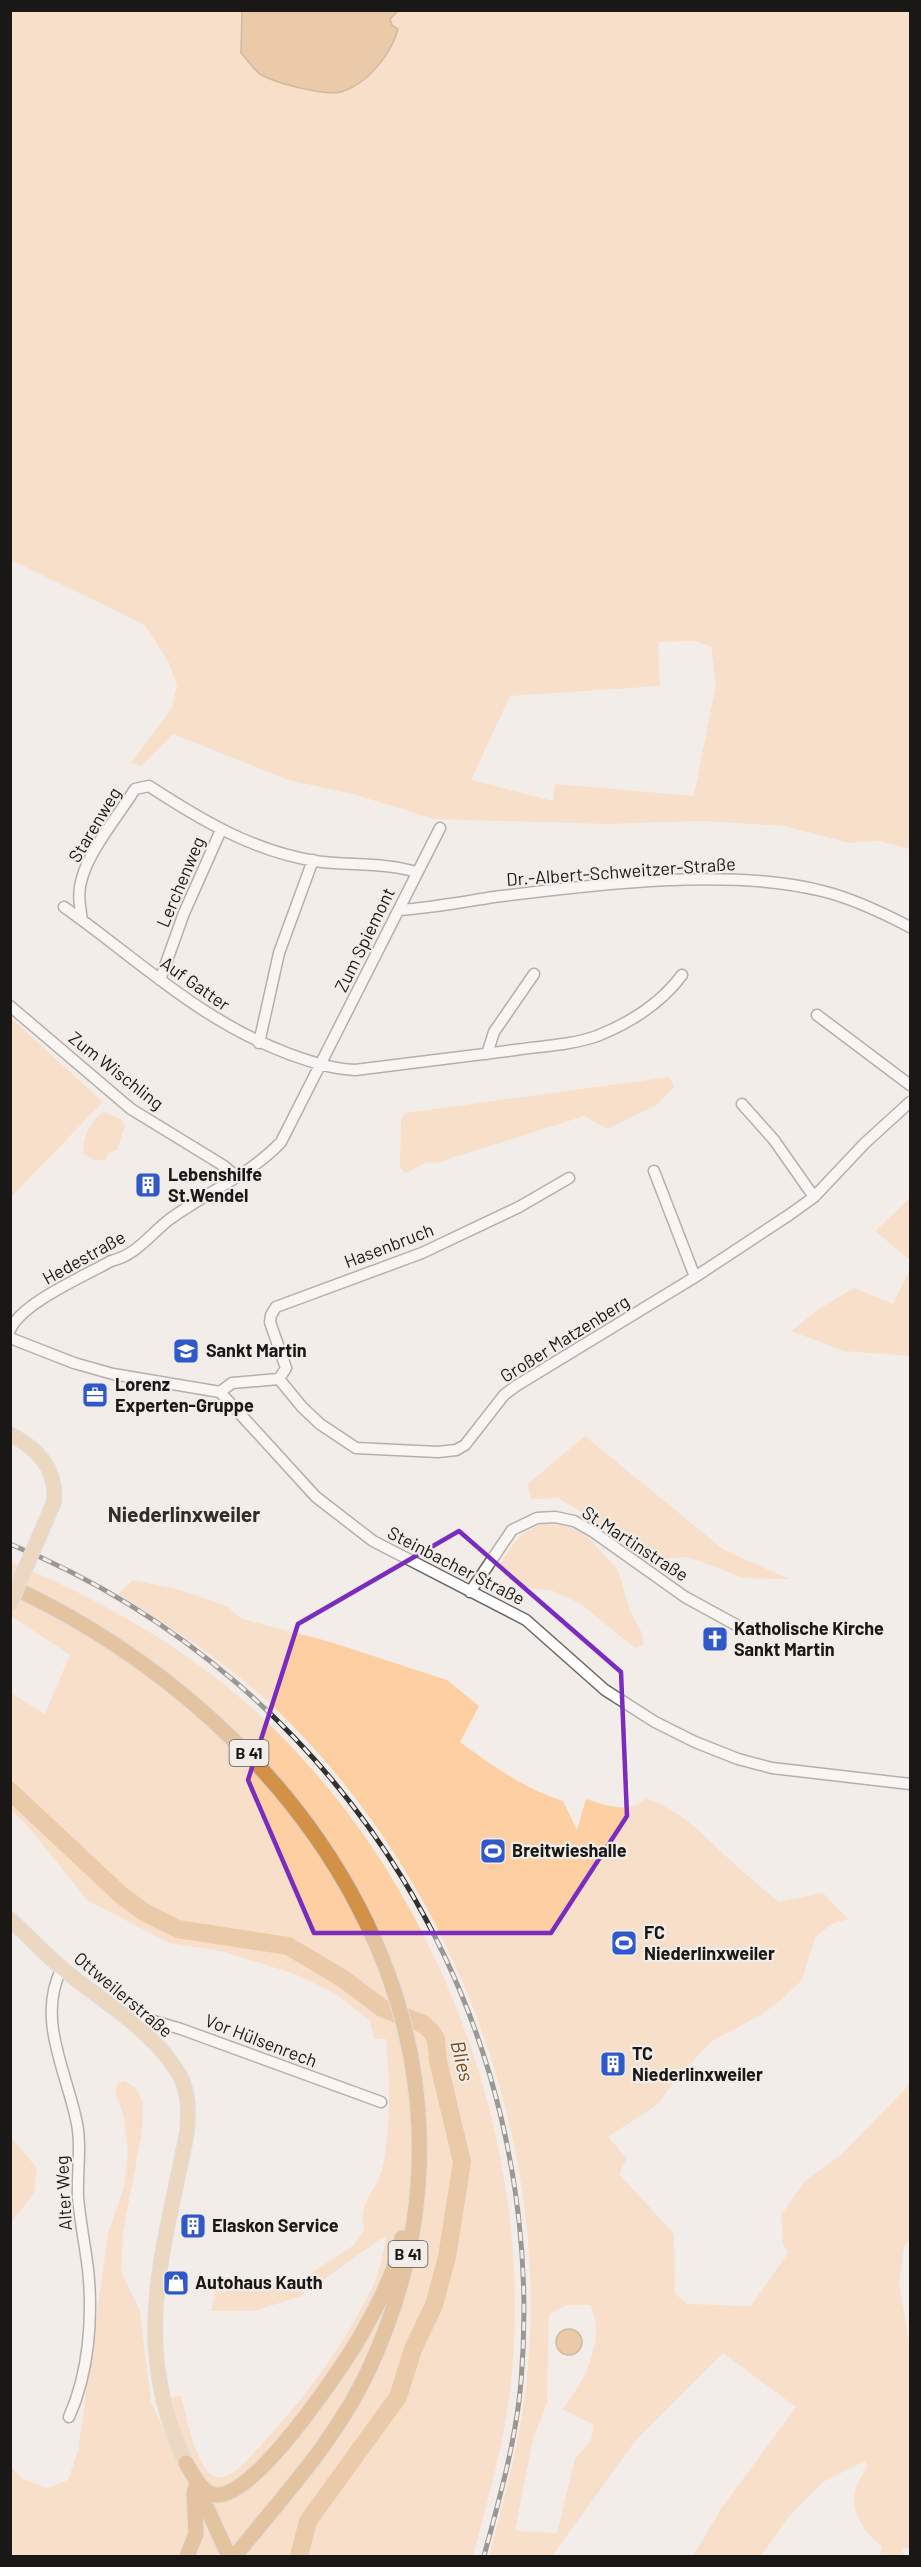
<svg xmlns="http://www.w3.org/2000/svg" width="921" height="2567" viewBox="0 0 921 2567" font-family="Barlow,sans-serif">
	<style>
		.green { fill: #fdcfa2; fill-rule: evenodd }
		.water { fill: #e1a15c; stroke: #a57847; stroke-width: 1.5 }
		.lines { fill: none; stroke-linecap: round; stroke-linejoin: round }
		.river { stroke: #e1a15c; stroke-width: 18 }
		.minor-casing { stroke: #6a6662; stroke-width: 13 }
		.major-casing { stroke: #ccc; stroke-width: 16 }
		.highway-casing { stroke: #ccc; stroke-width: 17 }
		.minor { stroke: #fff; stroke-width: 10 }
		.major { stroke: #e5bc91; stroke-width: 14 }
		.highway { stroke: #d39047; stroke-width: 15 }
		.rail-casing { stroke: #32312e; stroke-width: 5 }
		.rail { stroke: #f2ede9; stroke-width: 3; stroke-dasharray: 9; stroke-linecap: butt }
		.major-bridge-casing { stroke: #ccc; stroke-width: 16; stroke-linecap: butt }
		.major-bridge { stroke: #e5bc91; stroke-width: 14 }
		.marked { fill: none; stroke: #7b2cbf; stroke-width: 4.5; stroke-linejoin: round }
		.labels { text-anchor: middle; stroke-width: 4.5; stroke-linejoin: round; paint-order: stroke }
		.shield { fill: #f2ede9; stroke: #5a5855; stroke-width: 1.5 }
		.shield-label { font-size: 16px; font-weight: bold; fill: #191816 }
		.street-label { font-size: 18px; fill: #191816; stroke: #f2ede9 }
		.poi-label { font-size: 18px; font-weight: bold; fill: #191816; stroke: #f2ede9; text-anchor: start }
		.water-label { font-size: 20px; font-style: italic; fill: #774c19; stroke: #f2ede9 }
		.quarter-label { font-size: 21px; font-weight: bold; fill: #312e2a; stroke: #f2ede9 }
	</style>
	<rect width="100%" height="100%" fill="#f2ede9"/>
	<path class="green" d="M 10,11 L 242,11 L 241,53 L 392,25 L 390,18 L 398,11 L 910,11 L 910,849 L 879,841 L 849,843 L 785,826 L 703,821 L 607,824 L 435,819 L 356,795 L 289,780 L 173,734 L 141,766 L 131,763 L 172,708 L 177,686 L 169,663 L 145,625 L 11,560 ZM 694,641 L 711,646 L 716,684 L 694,796 L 555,784 L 553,801 L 471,780 L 510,696 L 660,686 L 658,642 Z
		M 10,1017 L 103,1102 L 11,1197 L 10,1197 Z
		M 670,1077 L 674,1087 L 657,1105 L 607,1129 L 584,1116 L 436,1163 L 427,1162 L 406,1173 L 400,1168 L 401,1120 L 405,1113 Z
		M 103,1112 L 121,1119 L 125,1126 L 117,1150 L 109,1153 L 105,1160 L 94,1160 L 84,1154 C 80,1141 92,1119 103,1112 Z
		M 910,1198 L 910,1260 L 875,1231 Z
		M 910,1269 L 910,1356 L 844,1351 L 791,1331 L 819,1309 L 854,1288 L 893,1304 Z
		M 585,1436 L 724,1550 L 789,1579 L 744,1578 L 688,1557 L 660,1559 L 558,1498 L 531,1499 L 528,1484 Z
		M 544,1524 L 565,1525 L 587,1536 L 618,1570 L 630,1611 L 643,1635 L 643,1645 L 635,1648 L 581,1604 L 553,1591 L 526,1587 L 504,1575 L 500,1564 C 513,1544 520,1530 544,1524 Z
		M 11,1562 C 99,1599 182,1645 253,1709 C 435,1874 537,2140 511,2384 C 504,2443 488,2500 473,2556 L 11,2556 L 10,2466 L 21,2478 L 48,2488 L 68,2480 L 78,2451 L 108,2233 L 124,2187 L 128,2152 L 124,2118 L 115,2091 L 118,2083 L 124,2081 L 135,2087 L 143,2102 L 142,2131 L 123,2233 L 121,2271 L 140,2311 L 151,2402 L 171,2446 L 183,2439 L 171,2397 L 181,2396 C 186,2414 197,2474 217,2477 C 234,2480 250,2456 260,2446 C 305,2398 344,2346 373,2286 C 380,2271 383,2253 387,2237 L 379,2240 L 299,2297 L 253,2311 L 211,2311 L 218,2283 L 278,2284 L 304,2278 L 354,2245 L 364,2230 C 357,2201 378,2191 383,2165 C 391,2124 390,2081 386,2039 L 374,2039 L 370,2021 L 336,1994 L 295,1974 L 221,1951 L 170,1943 L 88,1901 L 26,1824 L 11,1811 L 11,1693 L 45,1714 L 70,1655 L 11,1616 Z
		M 133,1580 L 181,1590 L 228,1607 L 242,1619 L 327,1641 L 447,1680 L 479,1706 L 460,1742 C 491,1765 525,1789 563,1801 L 577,1830 L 586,1799 C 606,1805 629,1815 646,1798 C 686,1814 699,1831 729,1859 C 745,1874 762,1888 779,1902 L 823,1893 L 848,1919 L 831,1924 L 815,1938 L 802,1980 L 782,1999 L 761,2015 L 712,2041 L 675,2080 L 658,2104 L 608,2137 L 627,2158 L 619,2174 L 674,2234 L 675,2294 L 688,2304 L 751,2306 L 788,2253 L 783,2244 L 781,2215 L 804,2182 L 841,2155 L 907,2087 L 910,2087 L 910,2239 L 904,2247 L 899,2282 L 910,2349 L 910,2548 L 902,2549 L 904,2556 L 879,2556 L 883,2547 C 866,2536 847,2508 856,2487 C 859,2480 864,2473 867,2466 L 865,2461 L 823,2482 L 787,2519 L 761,2556 L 693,2556 L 721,2509 L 796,2407 L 723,2353 L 636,2440 L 552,2556 L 489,2556 C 504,2501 519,2444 526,2387 C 555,2137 448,1867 264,1698 C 220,1658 169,1626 118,1594 ZM 567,2305 L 590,2305 C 607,2337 584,2385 562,2409 L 594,2425 L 591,2440 L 575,2459 L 557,2533 L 515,2531 L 533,2439 L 547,2403 L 549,2314 Z
		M 10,2136 L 37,2168 L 34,2193 L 11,2223 Z"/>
	<path class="water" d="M 242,10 L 398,11 L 390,19 L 392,25 L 398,29 C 391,54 368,84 341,92 C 325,96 274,83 260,74 C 253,69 247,59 241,53 Z
		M556 2342a13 13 0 1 1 26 0a13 13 0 1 1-26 0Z"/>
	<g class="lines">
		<path class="river" d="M 10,1791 L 121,1895 L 144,1912 L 178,1929 L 288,1946 L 342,1978 L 382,2008 L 423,2024 L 431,2031 L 436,2039 L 438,2061 L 462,2162 L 447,2257 L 434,2305 L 413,2349 L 398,2397 L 308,2521 L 299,2556"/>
		<defs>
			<path id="minor" d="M 64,907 C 140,961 199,1020 289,1054 C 312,1062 331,1069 355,1070 C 409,1063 462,1057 515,1050 C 542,1046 572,1045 597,1036 C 630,1023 661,1003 682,975
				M 399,910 C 431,908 462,902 494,897 C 591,885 728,867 822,891 C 852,898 883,913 910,927
				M 82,920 C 80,906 77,893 82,878 C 90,849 119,815 135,789 L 149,786 C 201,820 253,851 315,861 C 348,866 384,862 416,872
				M 160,980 L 184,913 L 221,830
				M 10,1006 L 131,1109 L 224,1166 L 236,1176
				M 817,1015 L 910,1085
				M 259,1043 L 279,953 L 313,860
				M 487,1054 L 494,1032 L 534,974
				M 742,1104 L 774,1140 L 814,1197
				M 654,1171 L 695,1277
				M 10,1330 C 21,1303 85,1276 111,1261 C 137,1255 150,1234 170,1219 C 207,1192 250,1175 281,1142 L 440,828
				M 10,1338 L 74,1363 L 113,1374 L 220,1392 L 316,1497 L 373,1541 L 526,1620 L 605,1690 L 655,1722 L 695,1742 L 738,1759 L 772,1768 L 910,1784
				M 279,1379 L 286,1368 L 270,1322 L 271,1315 L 276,1307 L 422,1253 L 519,1207 L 569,1178
				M 220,1392 L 232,1383 L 279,1379 L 302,1407 L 320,1424 L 356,1448 L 438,1452 L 456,1450 L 465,1445 L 504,1395 L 516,1386 L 695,1277 L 789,1215 L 814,1197 L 865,1143 L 910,1102
				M 470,1592 L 512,1530 L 537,1518 L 555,1517 L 574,1521 L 592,1531 L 685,1597 L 738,1626
				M 62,1968 C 36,2017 66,2071 76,2119 C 82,2144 77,2171 78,2197 C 80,2221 85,2245 88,2269 C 93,2317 89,2373 69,2417
				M 129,2020 L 147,2019 L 181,2029 L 381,2102"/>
			<path id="major" d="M 10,1434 C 38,1449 57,1468 54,1502
				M 10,1919 C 28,1936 45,1954 64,1970 C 103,2002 153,2030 179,2074 C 189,2092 189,2112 187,2132 C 164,2253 129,2344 186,2463"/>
			<path id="highway" d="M 10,1586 C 308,1725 520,2040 370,2367 C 338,2438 283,2496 235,2556
				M 186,2463 C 193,2474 202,2494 216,2495 C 254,2498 334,2378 354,2347 C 373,2315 395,2275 402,2238
				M 196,2485 L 229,2556
				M 187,2556 L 196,2534 L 194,2492"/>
		</defs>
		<use href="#minor" class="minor-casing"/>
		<use href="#major" class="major-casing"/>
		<use href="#highway" class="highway-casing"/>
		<use href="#minor" class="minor"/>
		<use href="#major" class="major"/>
		<use href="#highway" class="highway"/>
		<defs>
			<path id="rail" d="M 10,1544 C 347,1683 551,2020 521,2382 C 516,2441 499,2500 484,2556"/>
		</defs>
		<use href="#rail" class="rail-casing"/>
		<use href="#rail" class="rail"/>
		<defs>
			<path id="major-bridge" d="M 10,1604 L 54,1502"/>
		</defs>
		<use href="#major-bridge" class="major-bridge-casing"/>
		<use href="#major-bridge" class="major-bridge"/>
	</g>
	<path d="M0 0H921V2567H0ZM 459,1531 L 621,1672 L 627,1816 L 551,1933 L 314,1933 L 248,1780 L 298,1624 Z" fill="#f2ede9" fill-opacity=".55" fill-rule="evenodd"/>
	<path class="marked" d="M 459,1531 L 621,1672 L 627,1816 L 551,1933 L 314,1933 L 248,1780 L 298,1624 Z"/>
	<defs>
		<symbol id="building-square" viewBox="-11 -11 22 22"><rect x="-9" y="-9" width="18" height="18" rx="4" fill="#2f59c8" stroke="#f2ede9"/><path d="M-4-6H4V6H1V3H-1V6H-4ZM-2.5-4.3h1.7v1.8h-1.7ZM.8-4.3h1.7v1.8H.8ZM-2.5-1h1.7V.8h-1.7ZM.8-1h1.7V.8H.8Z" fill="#fff"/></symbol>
		<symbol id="school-square" viewBox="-11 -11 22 22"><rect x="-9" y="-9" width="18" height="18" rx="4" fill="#2f59c8" stroke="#f2ede9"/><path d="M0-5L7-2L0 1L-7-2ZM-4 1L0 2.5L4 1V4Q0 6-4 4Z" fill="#fff"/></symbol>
		<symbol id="office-square" viewBox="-11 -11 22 22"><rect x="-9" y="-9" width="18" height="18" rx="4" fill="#2f59c8" stroke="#f2ede9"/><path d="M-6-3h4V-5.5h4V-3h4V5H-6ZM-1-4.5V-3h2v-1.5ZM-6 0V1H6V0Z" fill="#fff"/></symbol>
		<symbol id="church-square" viewBox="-11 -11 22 22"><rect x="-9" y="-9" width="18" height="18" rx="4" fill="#2f59c8" stroke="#f2ede9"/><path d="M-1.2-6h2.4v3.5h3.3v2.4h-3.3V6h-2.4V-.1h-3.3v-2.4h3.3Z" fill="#fff"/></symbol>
		<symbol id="stadium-square" viewBox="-11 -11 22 22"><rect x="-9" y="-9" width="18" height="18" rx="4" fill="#2f59c8" stroke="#f2ede9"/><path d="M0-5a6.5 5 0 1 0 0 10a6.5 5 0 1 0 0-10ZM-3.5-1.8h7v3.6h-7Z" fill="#fff"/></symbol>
		<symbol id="shop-square" viewBox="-11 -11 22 22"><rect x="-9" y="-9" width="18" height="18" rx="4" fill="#2f59c8" stroke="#f2ede9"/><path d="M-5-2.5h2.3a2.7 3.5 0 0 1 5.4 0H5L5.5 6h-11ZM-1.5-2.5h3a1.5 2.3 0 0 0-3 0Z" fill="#fff"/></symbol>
	</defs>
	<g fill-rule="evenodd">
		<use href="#building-square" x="133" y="1170" width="30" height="30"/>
		<use href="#school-square" x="171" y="1336" width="30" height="30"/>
		<use href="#office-square" x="80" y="1380" width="30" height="30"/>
		<use href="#church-square" x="700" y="1624" width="30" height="30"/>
		<use href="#stadium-square" x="478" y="1836" width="30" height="30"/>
		<use href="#stadium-square" x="609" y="1928" width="30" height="30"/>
		<use href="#building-square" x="598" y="2049" width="30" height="30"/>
		<use href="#building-square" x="178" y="2211" width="30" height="30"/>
		<use href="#shop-square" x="161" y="2268" width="30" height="30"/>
	</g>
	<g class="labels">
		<g class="shield">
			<rect x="229.5" y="1740" width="39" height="26" rx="4.5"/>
			<rect x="388.5" y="2241" width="39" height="26" rx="4.5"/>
		</g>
		<g class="shield-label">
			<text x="249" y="1759">B 41</text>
			<text x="408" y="2260">B 41</text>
		</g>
		<g class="street-label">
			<text transform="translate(95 825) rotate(-59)" y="6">Starenweg</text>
			<text transform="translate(621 872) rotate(-4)" y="6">Dr.-Albert-Schweitzer-Straße</text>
			<text transform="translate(181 882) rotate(-67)" y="6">Lerchenweg</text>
			<text transform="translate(365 940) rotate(-64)" y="6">Zum Spiemont</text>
			<text transform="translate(195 984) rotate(35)" y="6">Auf Gatter</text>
			<text transform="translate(116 1071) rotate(38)" y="6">Zum Wischling</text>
			<text transform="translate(389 1246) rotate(-21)" y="6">Hasenbruch</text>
			<text transform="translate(84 1258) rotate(-29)" y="6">Hedestraße</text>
			<text transform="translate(565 1339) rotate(-32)" y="6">Großer Matzenberg</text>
			<text transform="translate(635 1544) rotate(33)" y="6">St.Martinstraße</text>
			<text transform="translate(456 1566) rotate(27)" y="6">Steinbacher Straße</text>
			<text transform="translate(123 1995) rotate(40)" y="6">Ottweilerstraße</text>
			<text transform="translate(261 2041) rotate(21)" y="6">Vor Hülsenrech</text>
			<text transform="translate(64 2193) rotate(-93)" y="6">Alter Weg</text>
		</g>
		<g class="poi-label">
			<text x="168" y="1181">Lebenshilfe<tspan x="168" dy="21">St.Wendel</tspan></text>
			<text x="206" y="1357">Sankt Martin</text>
			<text x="115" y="1391">Lorenz<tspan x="115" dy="21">Experten-Gruppe</tspan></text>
			<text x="734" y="1635">Katholische Kirche<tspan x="734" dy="21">Sankt Martin</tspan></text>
			<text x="512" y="1857">Breitwieshalle</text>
			<text x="644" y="1939">FC<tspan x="644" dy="21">Niederlinxweiler</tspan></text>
			<text x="632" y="2060">TC<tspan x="632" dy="21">Niederlinxweiler</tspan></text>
			<text x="212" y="2232">Elaskon Service</text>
			<text x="195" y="2289">Autohaus Kauth</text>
		</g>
		<g class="water-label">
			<text transform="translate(462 2061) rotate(76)" y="7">Blies</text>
		</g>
		<g class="quarter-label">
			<text x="184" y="1522">Niederlinxweiler</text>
		</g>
	</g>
	<rect width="921" height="2567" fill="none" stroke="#191816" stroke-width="24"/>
</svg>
